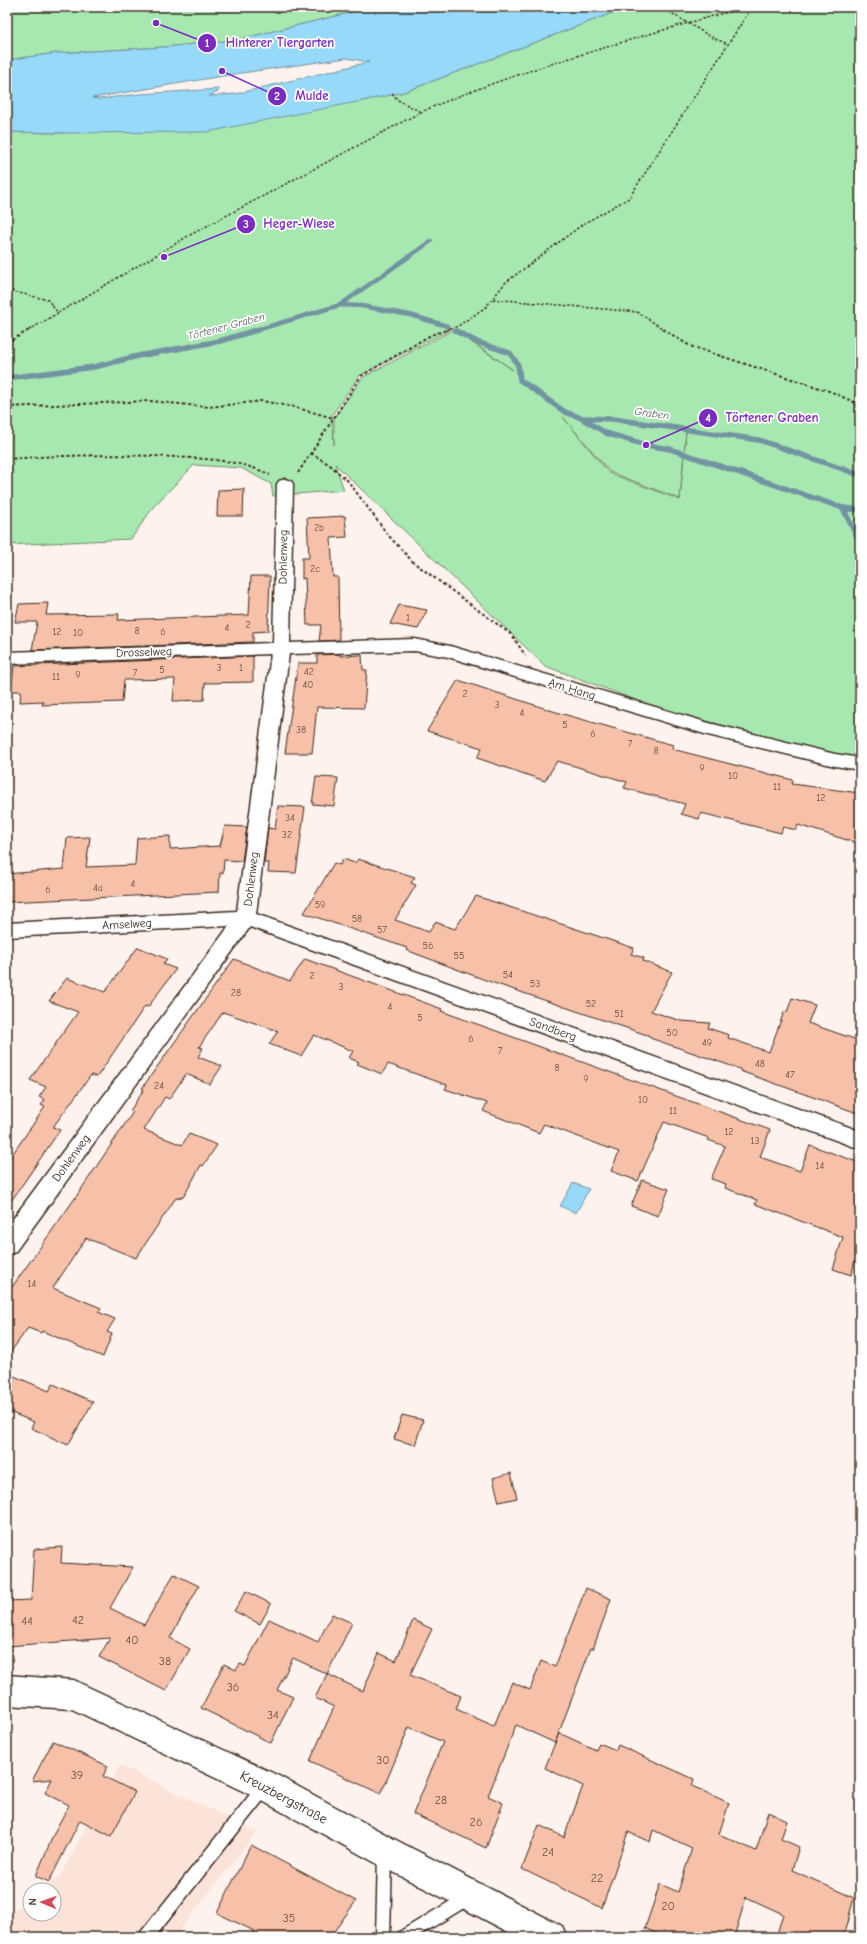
<svg xmlns="http://www.w3.org/2000/svg" width="867" height="1944" viewBox="0 0 867 1944" font-family="'Comic Neue',sans-serif">
	<style>
		.built { fill: #fbe3d9 }
		.green { fill: #a7e8b0; stroke: #718967; fill-rule: evenodd }
		.water { fill: #96d9f8; stroke: #7293a1; fill-rule: evenodd }
		.lines { fill: none; stroke-linecap: round; stroke-linejoin: round }
		.stream-far1 { stroke: #7293a1; stroke-width: 4.5 }
		.stream { stroke: #7293a1; stroke-width: 5.5 }
		.building { fill: #f6c0a9; stroke: #3b2a1e }
		.service-casing { stroke: #3b2a1e; stroke-width: 3 }
		.minor-casing { stroke: #3b2a1e; stroke-width: 3 }
		.tertiary-casing { stroke: #3b2a1e; stroke-width: 3 }
		.path-far1 { stroke: #3b2a1e; stroke-width: 1.5; stroke-dasharray: 2.5 2; stroke-linecap: butt }
		.path { stroke: #3b2a1e; stroke-width: 2; stroke-dasharray: 3 2.5; stroke-linecap: butt }
		.service { fill: #fff; fill-rule: evenodd }
		.minor { fill: #fff; fill-rule: evenodd }
		.tertiary { fill: #fff; fill-rule: evenodd }
		.labels { text-anchor: middle; stroke-width: 3.5; stroke-linejoin: round; paint-order: stroke }
		.far-number-label { font-size: 9px; fill: #6a5041 }
		.number-label { font-size: 10px; fill: #6a5041 }
		.far-water-label { font-size: 11px; font-style: italic; fill: #565f5f; stroke: #fff }
		.street-label { font-size: 12px; fill: #3b2a1e; stroke: #fff }
		.near-number-label { font-size: 12px; fill: #6a5041 }
		.near-street-label { font-size: 14px; fill: #3b2a1e; stroke: #fff }
		.leader { fill: none; stroke: #7b2cbf; stroke-width: 1.5 }
		.callout-dot { fill: #7b2cbf; stroke: #fff; stroke-width: 1.5 }
		.mark-label { font-size: 12px; text-anchor: middle; font-weight: bold; fill: #fff }
		.callout-label { font-size: 13px; text-anchor: middle; font-weight: bold; fill: #7b2cbf; stroke: #fff; stroke-width: 3.5; stroke-linejoin: round; paint-order: stroke }
	</style>
	<rect width="100%" height="100%" fill="#fdf2ee"/>
	<filter id="ink" filterUnits="userSpaceOnUse"><feTurbulence type="fractalNoise" baseFrequency=".025" numOctaves="2"/><feDisplacementMap in="SourceGraphic" scale="8" xChannelSelector="R" yChannelSelector="G"/><feConvolveMatrix kernelMatrix="1 2 1 2 8 2 1 2 1" color-interpolation-filters="sRGB"/></filter>
	<g filter="url(#ink)">
		<path class="built" d="M 120,1765 L 257,1832 L 174,1937 L 7,1937 L 7,1916 L 30,1898 L 30,1914 L 54,1914 L 54,1890 L 41,1890 L 60,1876 Z"/>
		<path class="green" d="M 7,7 L 374,7 L 236,40 L 164,47 L 57,53 L 7,60 Z
			M 628,7 L 860,7 L 860,758 L 834,754 L 660,709 L 545,666 L 335,464 L 344,490 L 273,496 L 271,484 L 241,468 L 194,465 L 154,506 L 131,539 L 7,545 L 7,132 L 62,133 L 362,101 L 404,92 ZM 412,315 L 443,323 L 460,333 L 513,370 L 453,330 L 363,377 L 334,418 L 334,445 L 332,415 L 359,376 L 451,329 L 442,324 ZM 563,417 L 610,472 L 680,499 L 686,431 L 680,500 L 609,473 Z"/>
		<path class="water" d="M 374,7 L 628,7 L 404,92 L 362,101 L 207,132 L 62,133 L 7,132 L 7,60 L 57,53 L 164,47 L 236,40 ZM 346,58 L 369,62 L 235,94 L 209,96 L 218,92 L 219,89 L 140,94 L 99,99 L 92,98 L 235,74 Z
			M 573,1183 L 589,1189 L 576,1213 L 560,1206 Z"/>
		<g class="lines">
			<path class="stream-far1" d="M 340,305 L 431,241
				M 257,330 L 340,305 L 362,306 L 410,315 L 447,326"/>
			<path class="stream" d="M 456,331 L 477,342 L 510,353 L 518,365 L 520,380 L 565,412 L 579,417 L 606,433 L 646,445 L 670,449 L 843,508 L 860,510
				M 7,378 L 94,367 L 138,356 L 220,341 L 260,329
				M 582,418 L 613,419 L 759,440 L 860,475
				M 843,508 L 860,543"/>
		</g>
		<path class="building" d="M 244,489 L 243,516 L 217,516 L 218,490 Z
			M 345,516 L 347,537 L 331,538 L 333,577 L 338,577 L 339,640 L 319,641 L 321,625 L 307,625 L 305,578 L 302,579 L 302,558 L 309,558 L 307,518 Z
			M 251,576 L 270,576 L 268,631 L 253,632 L 253,642 L 32,650 L 37,622 L 15,622 L 19,604 L 48,603 L 46,615 L 119,614 L 118,620 L 249,615 Z
			M 399,605 L 427,610 L 418,629 L 390,624 Z
			M 340,654 L 340,656 L 362,655 L 363,670 L 367,670 L 364,708 L 317,707 L 312,753 L 285,753 L 298,663 L 317,663 L 317,655 Z
			M 253,656 L 253,682 L 205,683 L 204,700 L 173,701 L 175,679 L 124,680 L 122,702 L 42,705 L 43,701 L 20,702 L 21,691 L 11,691 L 14,666 Z
			M 458,680 L 556,712 L 673,745 L 672,749 L 793,780 L 792,784 L 860,793 L 860,844 L 798,825 L 796,830 L 783,827 L 781,833 L 701,813 L 699,819 L 681,814 L 685,804 L 624,788 L 627,782 L 571,765 L 557,761 L 545,781 L 477,758 L 482,748 L 427,731 Z
			M 316,777 L 338,778 L 334,806 L 312,804 Z
			M 278,806 L 305,807 L 296,873 L 268,872 L 269,863 L 264,863 L 268,828 L 275,829 Z
			M 225,826 L 247,827 L 242,861 L 224,860 L 223,873 L 220,873 L 219,892 L 7,902 L 7,874 L 64,869 L 67,838 L 90,837 L 86,867 L 135,865 L 137,838 L 170,836 L 170,849 L 220,846 Z
			M 343,859 L 355,863 L 358,859 L 415,877 L 411,883 L 416,885 L 395,920 L 429,932 L 435,922 L 455,929 L 476,896 L 634,948 L 631,954 L 644,958 L 643,961 L 672,972 L 651,1011 L 681,1021 L 710,1023 L 708,1028 L 729,1035 L 728,1038 L 769,1052 L 784,1012 L 787,1012 L 792,998 L 815,1005 L 808,1023 L 860,1041 L 860,1114 L 740,1071 L 740,1069 L 650,1038 L 650,1036 L 488,981 L 406,950 L 407,948 L 304,913 L 334,863 L 340,865 Z
			M 138,947 L 167,959 L 163,964 L 176,969 L 148,1007 L 145,1006 L 97,1077 L 91,1075 L 53,1127 L 60,1130 L 7,1207 L 7,1162 L 45,1107 L 41,1105 L 45,1100 L 39,1097 L 46,1087 L 30,1080 L 78,1012 L 49,1001 L 67,978 L 105,992 Z
			M 234,959 L 290,981 L 305,959 L 442,1009 L 441,1011 L 770,1130 L 760,1157 L 800,1171 L 810,1145 L 860,1163 L 860,1244 L 851,1275 L 833,1269 L 843,1237 L 755,1204 L 757,1200 L 725,1188 L 726,1184 L 711,1179 L 725,1146 L 708,1140 L 709,1138 L 664,1122 L 638,1181 L 611,1171 L 619,1152 L 544,1124 L 539,1133 L 483,1111 L 487,1103 L 445,1089 L 447,1085 L 388,1064 L 382,1074 L 357,1064 L 359,1062 L 349,1058 L 353,1051 L 314,1035 L 301,1056 L 269,1044 L 278,1031 L 223,1012 L 199,1047 L 203,1048 L 198,1057 L 222,1066 L 210,1084 L 186,1074 L 169,1099 L 165,1097 L 144,1130 L 182,1145 L 189,1134 L 217,1145 L 203,1166 L 201,1165 L 184,1196 L 175,1199 L 136,1258 L 86,1238 L 53,1288 L 101,1308 L 98,1312 L 115,1319 L 107,1332 L 112,1334 L 103,1357 L 42,1331 L 41,1333 L 28,1328 L 7,1357 L 7,1294 L 78,1194 L 133,1112 L 130,1111 L 144,1089 L 142,1088 Z
			M 642,1180 L 669,1189 L 658,1216 L 631,1206 Z
			M 7,1373 L 49,1391 L 53,1384 L 93,1402 L 68,1445 L 31,1428 L 34,1422 L 7,1411 Z
			M 402,1415 L 423,1420 L 415,1445 L 394,1439 Z
			M 511,1473 L 517,1498 L 499,1502 L 493,1478 Z
			M 62,1547 L 61,1563 L 133,1567 L 110,1608 L 144,1625 L 174,1574 L 199,1586 L 170,1638 L 190,1649 L 166,1691 L 99,1657 L 110,1638 L 7,1646 L 7,1601 L 31,1600 L 34,1549 Z
			M 586,1588 L 611,1599 L 593,1649 L 591,1648 L 555,1743 L 516,1725 L 488,1796 L 503,1803 L 486,1848 L 413,1814 L 443,1742 L 409,1727 L 381,1794 L 310,1761 L 334,1707 L 315,1698 L 327,1674 L 363,1691 L 379,1653 L 396,1661 L 413,1620 L 432,1629 L 410,1675 L 461,1696 L 456,1709 L 494,1726 L 512,1682 L 530,1690 L 541,1661 L 555,1667 Z
			M 246,1591 L 271,1604 L 260,1624 L 234,1611 Z
			M 332,1614 L 352,1623 L 327,1674 L 293,1658 L 277,1690 L 293,1697 L 271,1743 L 201,1708 L 224,1664 L 236,1670 L 240,1664 L 245,1666 L 269,1619 L 318,1642 Z
			M 559,1733 L 596,1750 L 599,1743 L 616,1750 L 618,1745 L 694,1779 L 692,1786 L 729,1803 L 719,1834 L 756,1851 L 768,1812 L 787,1821 L 781,1839 L 799,1847 L 792,1870 L 854,1898 L 843,1937 L 776,1937 L 783,1914 L 746,1897 L 734,1937 L 664,1937 L 645,1928 L 660,1884 L 678,1892 L 692,1848 L 653,1830 L 650,1842 L 628,1832 L 602,1908 L 522,1869 L 539,1825 L 564,1837 L 583,1786 L 545,1768 Z
			M 53,1741 L 108,1766 L 103,1776 L 135,1792 L 111,1836 L 80,1820 L 49,1882 L 36,1876 L 55,1831 L 69,1805 L 45,1793 L 52,1779 L 32,1781 Z
			M 251,1845 L 356,1901 L 330,1937 L 249,1937 L 254,1931 L 217,1913 Z"/>
		<g class="lines">
			<defs>
				<path id="service" d="M 264,1781 L 269,1783 L 271,1788 L 269,1793 L 155,1937 L 139,1937 L 141,1932 L 259,1783 Z
					M 385,1848 L 390,1850 L 392,1855 L 390,1937 L 376,1937 L 378,1855 L 380,1850 Z
					M 467,1891 L 472,1893 L 474,1898 L 472,1903 L 417,1937 L 397,1937 L 399,1932 Z"/>
				<path id="minor" d="M 285,479 L 291,481 L 293,484 L 290,643 L 415,639 L 450,646 L 709,723 L 835,754 L 860,758 L 860,770 L 835,766 L 708,735 L 448,657 L 415,651 L 289,654 L 256,914 L 860,1131 L 860,1149 L 250,927 L 15,1252 L 7,1255 L 7,1227 L 229,926 L 7,937 L 7,923 L 237,911 L 271,654 L 7,664 L 7,652 L 273,643 L 277,484 L 279,481 Z"/>
				<path id="tertiary" d="M 7,1675 L 74,1680 L 84,1685 L 277,1775 L 396,1840 L 562,1926 L 567,1937 L 518,1937 L 374,1862 L 255,1797 L 72,1709 L 7,1705 Z"/>
			</defs>
			<use href="#service" class="service-casing"/>
			<use href="#minor" class="minor-casing"/>
			<use href="#tertiary" class="tertiary-casing"/>
			<path class="path-far1" d="M 661,7 L 713,38 L 728,44
				M 392,93 L 398,100 L 421,112
				M 7,290 L 48,300 L 58,313 L 29,330
				M 493,299 L 637,312 L 665,330
				M 58,313 L 190,235 L 421,112 C 482,85 546,65 610,46 C 655,32 701,19 747,7
				M 446,330 L 458,326 L 486,307 L 505,283 L 583,224 L 629,198 L 752,7"/>
			<path class="path" d="M 663,329 L 690,346 L 832,392 L 860,405
				M 7,343 L 31,329
				M 7,407 L 150,401 L 209,407 L 262,401 L 294,407 L 333,418
				M 311,453 L 330,465 L 348,481 L 388,535 L 413,562 L 512,635 L 525,655
				M 7,459 C 63,455 119,454 175,457 C 207,459 241,460 270,475
				M 298,473 L 361,376 L 431,335 L 449,329"/>
			<use href="#service" class="service"/>
			<use href="#minor" class="minor"/>
			<use href="#tertiary" class="tertiary"/>
		</g>
	</g>
	<g class="labels">
		<g class="far-number-label">
			<text x="319" y="531">2b</text>
		</g>
		<g class="number-label">
			<text x="315" y="572">2c</text>
			<text x="408" y="621">1</text>
			<text x="248" y="628">2</text>
			<text x="227" y="631">4</text>
			<text x="137" y="634">8</text>
			<text x="57" y="635">12</text>
			<text x="163" y="635">6</text>
			<text x="78" y="636">10</text>
			<text x="219" y="671">3</text>
			<text x="241" y="671">1</text>
			<text x="162" y="673">5</text>
			<text x="309" y="675">42</text>
			<text x="135" y="676">7</text>
			<text x="78" y="678">9</text>
			<text x="56" y="680">11</text>
			<text x="308" y="688">40</text>
			<text x="465" y="697">2</text>
			<text x="497" y="708">3</text>
			<text x="522" y="716">4</text>
			<text x="565" y="728">5</text>
			<text x="301" y="733">38</text>
			<text x="593" y="737">6</text>
			<text x="630" y="747">7</text>
			<text x="656" y="754">8</text>
			<text x="702" y="771">9</text>
			<text x="733" y="779">10</text>
			<text x="777" y="790">11</text>
			<text x="821" y="801">12</text>
			<text x="290" y="821">34</text>
			<text x="287" y="838">32</text>
			<text x="133" y="887">4</text>
			<text x="98" y="891">4a</text>
			<text x="48" y="893">6</text>
			<text x="320" y="908">59</text>
			<text x="357" y="922">58</text>
			<text x="382" y="933">57</text>
			<text x="428" y="949">56</text>
			<text x="459" y="959">55</text>
			<text x="508" y="978">54</text>
			<text x="312" y="979">2</text>
			<text x="535" y="987">53</text>
			<text x="341" y="990">3</text>
			<text x="236" y="996">28</text>
			<text x="591" y="1007">52</text>
			<text x="390" y="1010">4</text>
			<text x="619" y="1017">51</text>
			<text x="420" y="1021">5</text>
			<text x="672" y="1036">50</text>
			<text x="471" y="1042">6</text>
			<text x="707" y="1046">49</text>
			<text x="500" y="1054">7</text>
			<text x="760" y="1067">48</text>
			<text x="557" y="1071">8</text>
			<text x="790" y="1078">47</text>
			<text x="586" y="1082">9</text>
			<text x="159" y="1089">24</text>
			<text x="643" y="1103">10</text>
			<text x="673" y="1114">11</text>
			<text x="729" y="1135">12</text>
			<text x="755" y="1144">13</text>
			<text x="820" y="1169">14</text>
			<text x="32" y="1287">14</text>
		</g>
		<g class="far-water-label">
			<text transform="translate(226 326) rotate(-15)" y="4">Törtener Graben</text>
			<text transform="translate(652 413) rotate(8)" y="4">Graben</text>
		</g>
		<g class="street-label">
			<text transform="translate(283 557) rotate(-89)" y="4">Dohlenweg</text>
			<text transform="translate(144 652) rotate(-2)" y="4">Drosselweg</text>
			<text transform="translate(572 689) rotate(17)" y="4">Am Hang</text>
			<text transform="translate(251 879) rotate(-83)" y="4">Dohlenweg</text>
			<text transform="translate(127 924) rotate(-3)" y="4">Amselweg</text>
			<text transform="translate(553 1029) rotate(20)" y="4">Sandberg</text>
			<text transform="translate(71 1158) rotate(-54)" y="4">Dohlenweg</text>
		</g>
		<g class="near-number-label">
			<text x="78" y="1624">42</text>
			<text x="27" y="1625">44</text>
			<text x="132" y="1644">40</text>
			<text x="165" y="1665">38</text>
			<text x="233" y="1691">36</text>
			<text x="273" y="1719">34</text>
			<text x="383" y="1764">30</text>
			<text x="77" y="1779">39</text>
			<text x="441" y="1804">28</text>
			<text x="476" y="1826">26</text>
			<text x="548" y="1856">24</text>
			<text x="597" y="1882">22</text>
			<text x="668" y="1910">20</text>
			<text x="289" y="1922">35</text>
		</g>
		<g class="near-street-label">
			<text transform="translate(284 1797) rotate(28)" y="5">Kreuzbergstraße</text>
		</g>
	</g>
	<path class="leader" d="M156 23L207 43M222 71L277 96M164 257L246 224M646 445L708 418"/>
	<g class="callout-dot">
		<circle cx="156" cy="23" r="4"/>
		<circle cx="222" cy="71" r="4"/>
		<circle cx="164" cy="257" r="4"/>
		<circle cx="646" cy="445" r="4"/>
		<circle cx="207" cy="43" r="10"/>
		<circle cx="277" cy="96" r="10"/>
		<circle cx="246" cy="224" r="10"/>
		<circle cx="708" cy="418" r="10"/>
	</g>
	<g class="mark-label">
		<text x="207" y="47">1</text>
		<text x="277" y="100">2</text>
		<text x="246" y="228">3</text>
		<text x="708" y="422">4</text>
	</g>
	<g class="callout-label">
		<text x="280" y="47">Hinterer Tiergarten</text>
		<text x="312" y="100">Mulde</text>
		<text x="299" y="228">Heger-Wiese</text>
		<text x="772" y="422">Törtener Graben</text>
	</g>
	<rect width="867" height="1944" fill="none" stroke="#fff" stroke-width="24"/>
	<rect x="12" y="12" width="843" height="1920" fill="none" stroke="#3b2a1e" stroke-width="1.5" filter="url(#ink)"/>
	<g transform="translate(42 1902) rotate(272)"><circle r="19" fill="#ffffff" stroke="#b1aaa5"/>
	<path d="M0-3L7 15L0 10L-7 15Z" fill="#d1495b"/>
	<text y="-6" font-size="11" font-weight="bold" text-anchor="middle" fill="#3b2a1e">N</text>
	</g>
</svg>
